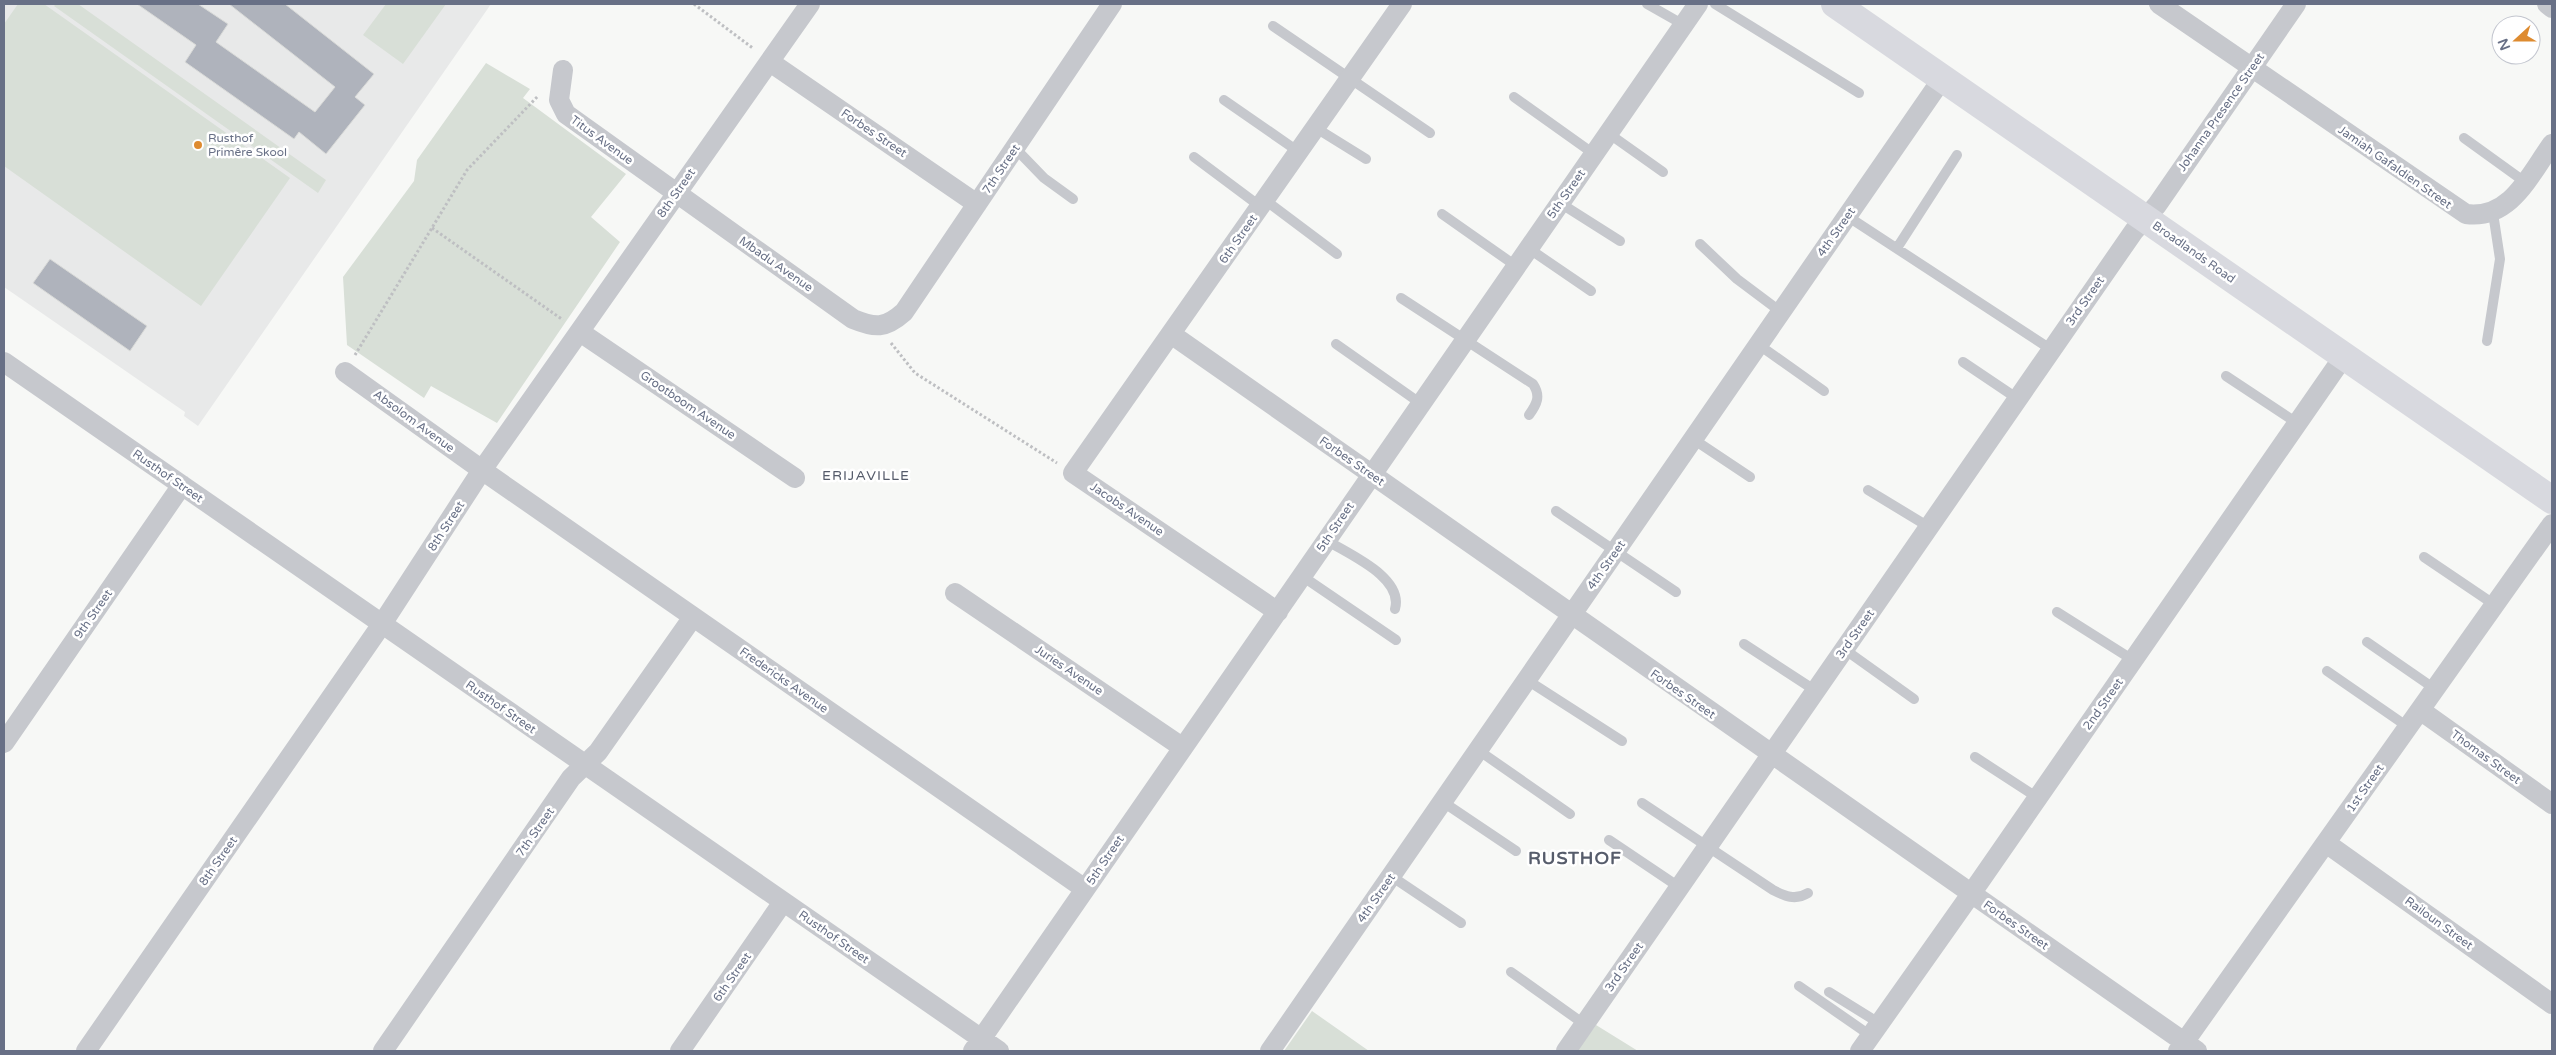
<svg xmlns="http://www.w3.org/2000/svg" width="2556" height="1055" viewBox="0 0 2556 1055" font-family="'Varela Round',sans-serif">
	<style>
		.built { fill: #e8e9e9 }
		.green { fill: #d8dfd7 }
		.building { fill: #afb3bc; stroke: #d9dad8 }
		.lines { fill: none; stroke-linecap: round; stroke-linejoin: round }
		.path { stroke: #bebfc2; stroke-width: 3; stroke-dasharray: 2.5 2.5; stroke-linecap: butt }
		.service { stroke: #c6c8cd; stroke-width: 10 }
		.minor { stroke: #c6c8cd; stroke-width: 20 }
		.secondary { stroke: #d8d9df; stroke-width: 28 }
		.poi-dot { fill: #de8b30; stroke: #fff; stroke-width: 2 }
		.labels { text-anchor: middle; stroke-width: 5; stroke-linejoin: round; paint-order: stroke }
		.street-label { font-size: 12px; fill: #687086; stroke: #fff }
		.poi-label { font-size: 12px; fill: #687086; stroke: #fff; text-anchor: start }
		.neighbourhood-label { font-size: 14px; letter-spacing: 1px; fill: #565c6b; stroke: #fff }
		.district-label { font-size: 18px; font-weight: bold; letter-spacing: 1px; fill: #565c6b; stroke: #fff }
	</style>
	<rect width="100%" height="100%" fill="#f7f8f6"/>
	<path class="built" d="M 4,4 L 491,4 L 198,426 L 184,416 L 185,412 L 4,287 Z"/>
	<path class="green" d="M 18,4 L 44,4 L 290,178 L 201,306 L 4,166 L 4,24 Z
		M 56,4 L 78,4 L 326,180 L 318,193 L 54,6 Z
		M 386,4 L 446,4 L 403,64 L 363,35 Z
		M 486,63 L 530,89 L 523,98 L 626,174 L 591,217 L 620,242 L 497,423 L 431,386 L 424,398 L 347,345 L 343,277 L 414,181 L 417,160 Z
		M 1312,1011 L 1369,1051 L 1284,1051 Z
		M 1596,1025 L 1638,1051 L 1577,1051 Z"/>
	<path class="building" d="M 137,4 L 198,4 L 228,24 L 216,42 L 315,112 L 335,87 L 229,4 L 285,4 L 374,74 L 355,97 L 365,105 L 326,154 L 299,132 L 294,139 L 185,62 L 196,45 Z
		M 50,259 L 147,326 L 130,351 L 33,283 Z"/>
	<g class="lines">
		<path class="path" d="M 694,4 L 754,49
			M 432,228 L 563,320
			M 891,343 L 915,373 L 1057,463
			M 355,355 L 467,170 L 538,96"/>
		<path class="service" d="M 1647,4 L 1684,25
			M 1715,4 L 1859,93
			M 1273,26 L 1430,133
			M 1514,97 L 1594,154
			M 1224,100 L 1299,152
			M 1316,128 L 1366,159
			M 1608,133 L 1663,172
			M 2464,138 L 2525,182
			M 1015,148 L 1044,178 L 1073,199
			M 1194,157 L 1261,207
			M 1265,200 L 1337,254
			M 1560,203 L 1620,241
			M 1442,214 L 1516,266
			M 1847,216 L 2052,350
			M 1700,244 L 1737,279 L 1781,312
			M 1528,248 L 1591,291
			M 1897,248 L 1957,155
			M 1401,298 L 1533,384 C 1541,396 1537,404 1529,415
			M 2487,341 L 2500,259 L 2493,213
			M 1336,344 L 1420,403
			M 1759,345 L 1824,391
			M 1963,362 L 2018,399
			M 2226,376 L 2297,423
			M 1693,439 L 1750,477
			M 1868,490 L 1929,527
			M 1556,511 L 1676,592
			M 1326,540 C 1348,554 1404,577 1395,609
			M 2424,557 L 2495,605
			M 1302,576 L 1396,640
			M 2057,612 L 2133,660
			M 2367,642 L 2435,689
			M 1744,644 L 1816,691
			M 1844,649 L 1914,699
			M 2327,671 L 2408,727
			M 1527,680 L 1622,741
			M 1478,750 L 1570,814
			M 1975,757 L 2038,798
			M 1443,802 L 1516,851
			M 1642,803 L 1773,890 C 1785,896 1795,901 1808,893
			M 1609,840 L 1679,887
			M 1391,876 L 1461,923
			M 1511,972 L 1584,1024
			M 1799,986 L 1871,1036
			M 1829,992 L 1879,1023"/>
		<path class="minor" d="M 2159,4 L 2466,214 C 2511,220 2530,174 2552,144
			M 2547,4 L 2552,8
			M 770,62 L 977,204
			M 563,70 L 559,100 L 566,114 L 853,319 C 875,328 885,329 904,312 L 1112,4
			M 580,332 L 795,478
			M 1171,334 L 2197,1051
			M 4,362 L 999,1051
			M 345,372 L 482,470 L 1085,889
			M 955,593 L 1182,747
			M 1278,612 L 1073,473 L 1402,4
			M 2420,710 L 2552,804
			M 4,743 L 182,485
			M 2326,843 L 2552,1004
			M 86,1051 L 382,624 L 482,470 L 810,4
			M 383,1051 L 571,778 L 598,752 L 693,617
			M 680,1051 L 783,902
			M 973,1051 L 1698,4
			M 1270,1051 L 1942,79
			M 1566,1051 L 2134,231 L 2157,205 L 2296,4
			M 1860,1051 L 1971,894 L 2344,356
			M 2178,1051 L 2552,524"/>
		<path class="secondary" d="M 1835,4 L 2552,500"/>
	</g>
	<circle class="poi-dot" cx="198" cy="145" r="5"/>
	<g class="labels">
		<g class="street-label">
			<text transform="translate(2221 112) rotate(-55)" y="4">Johanna Presence Street</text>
			<text transform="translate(874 133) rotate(34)" y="4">Forbes Street</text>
			<text transform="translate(602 140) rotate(36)" y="4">Titus Avenue</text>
			<text transform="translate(2395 167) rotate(35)" y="4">Jamiah Gafaldien Street</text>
			<text transform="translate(1001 169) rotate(-56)" y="4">7th Street</text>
			<text transform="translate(676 193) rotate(-55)" y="4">8th Street</text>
			<text transform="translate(1566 194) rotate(-55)" y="4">5th Street</text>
			<text transform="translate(1836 232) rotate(-55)" y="4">4th Street</text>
			<text transform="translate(1238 239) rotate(-55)" y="4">6th Street</text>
			<text transform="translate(2194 252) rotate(35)" y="4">Broadlands Road</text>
			<text transform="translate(776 264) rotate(35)" y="4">Mbadu Avenue</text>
			<text transform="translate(2085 301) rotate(-55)" y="4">3rd Street</text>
			<text transform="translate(688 405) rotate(34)" y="4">Grootboom Avenue</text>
			<text transform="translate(414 421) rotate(36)" y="4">Absolom Avenue</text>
			<text transform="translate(1352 461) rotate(35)" y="4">Forbes Street</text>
			<text transform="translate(168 476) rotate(35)" y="4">Rusthof Street</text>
			<text transform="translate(1127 509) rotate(34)" y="4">Jacobs Avenue</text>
			<text transform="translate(446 526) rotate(-57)" y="4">8th Street</text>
			<text transform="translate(1335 527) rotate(-56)" y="4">5th Street</text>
			<text transform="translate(1606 565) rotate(-55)" y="4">4th Street</text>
			<text transform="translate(93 614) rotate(-55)" y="4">9th Street</text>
			<text transform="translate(1855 634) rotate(-55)" y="4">3rd Street</text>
			<text transform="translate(1069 670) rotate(34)" y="4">Juries Avenue</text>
			<text transform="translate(784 680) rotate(35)" y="4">Fredericks Avenue</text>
			<text transform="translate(1683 694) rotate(35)" y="4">Forbes Street</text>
			<text transform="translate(2103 704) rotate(-55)" y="4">2nd Street</text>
			<text transform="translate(501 707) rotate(35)" y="4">Rusthof Street</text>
			<text transform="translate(2486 757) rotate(36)" y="4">Thomas Street</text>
			<text transform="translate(2365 788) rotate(-55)" y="4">1st Street</text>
			<text transform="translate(535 832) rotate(-55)" y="4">7th Street</text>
			<text transform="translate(1105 860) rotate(-56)" y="4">5th Street</text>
			<text transform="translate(218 861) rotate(-55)" y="4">8th Street</text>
			<text transform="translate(1376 898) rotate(-55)" y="4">4th Street</text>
			<text transform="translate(2439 923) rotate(36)" y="4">Railoun Street</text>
			<text transform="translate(2016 925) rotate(35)" y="4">Forbes Street</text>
			<text transform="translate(834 937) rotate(35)" y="4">Rusthof Street</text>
			<text transform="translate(1624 967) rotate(-55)" y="4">3rd Street</text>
			<text transform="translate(732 977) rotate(-55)" y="4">6th Street</text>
		</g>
		<g class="poi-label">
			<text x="208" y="142">Rusthof<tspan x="208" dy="14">Primêre Skool</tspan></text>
		</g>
		<g class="neighbourhood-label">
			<text x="866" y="480">ERIJAVILLE</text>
		</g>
		<g class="district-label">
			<text x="1575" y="864">RUSTHOF</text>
		</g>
	</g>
	<rect width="2556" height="1055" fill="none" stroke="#687086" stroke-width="10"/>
	<g transform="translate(2516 40) rotate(249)"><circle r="24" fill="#ffffff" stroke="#c3c6cf"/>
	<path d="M0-4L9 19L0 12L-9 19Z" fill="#de8b30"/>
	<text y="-8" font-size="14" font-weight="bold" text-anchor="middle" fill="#687086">N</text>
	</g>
</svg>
